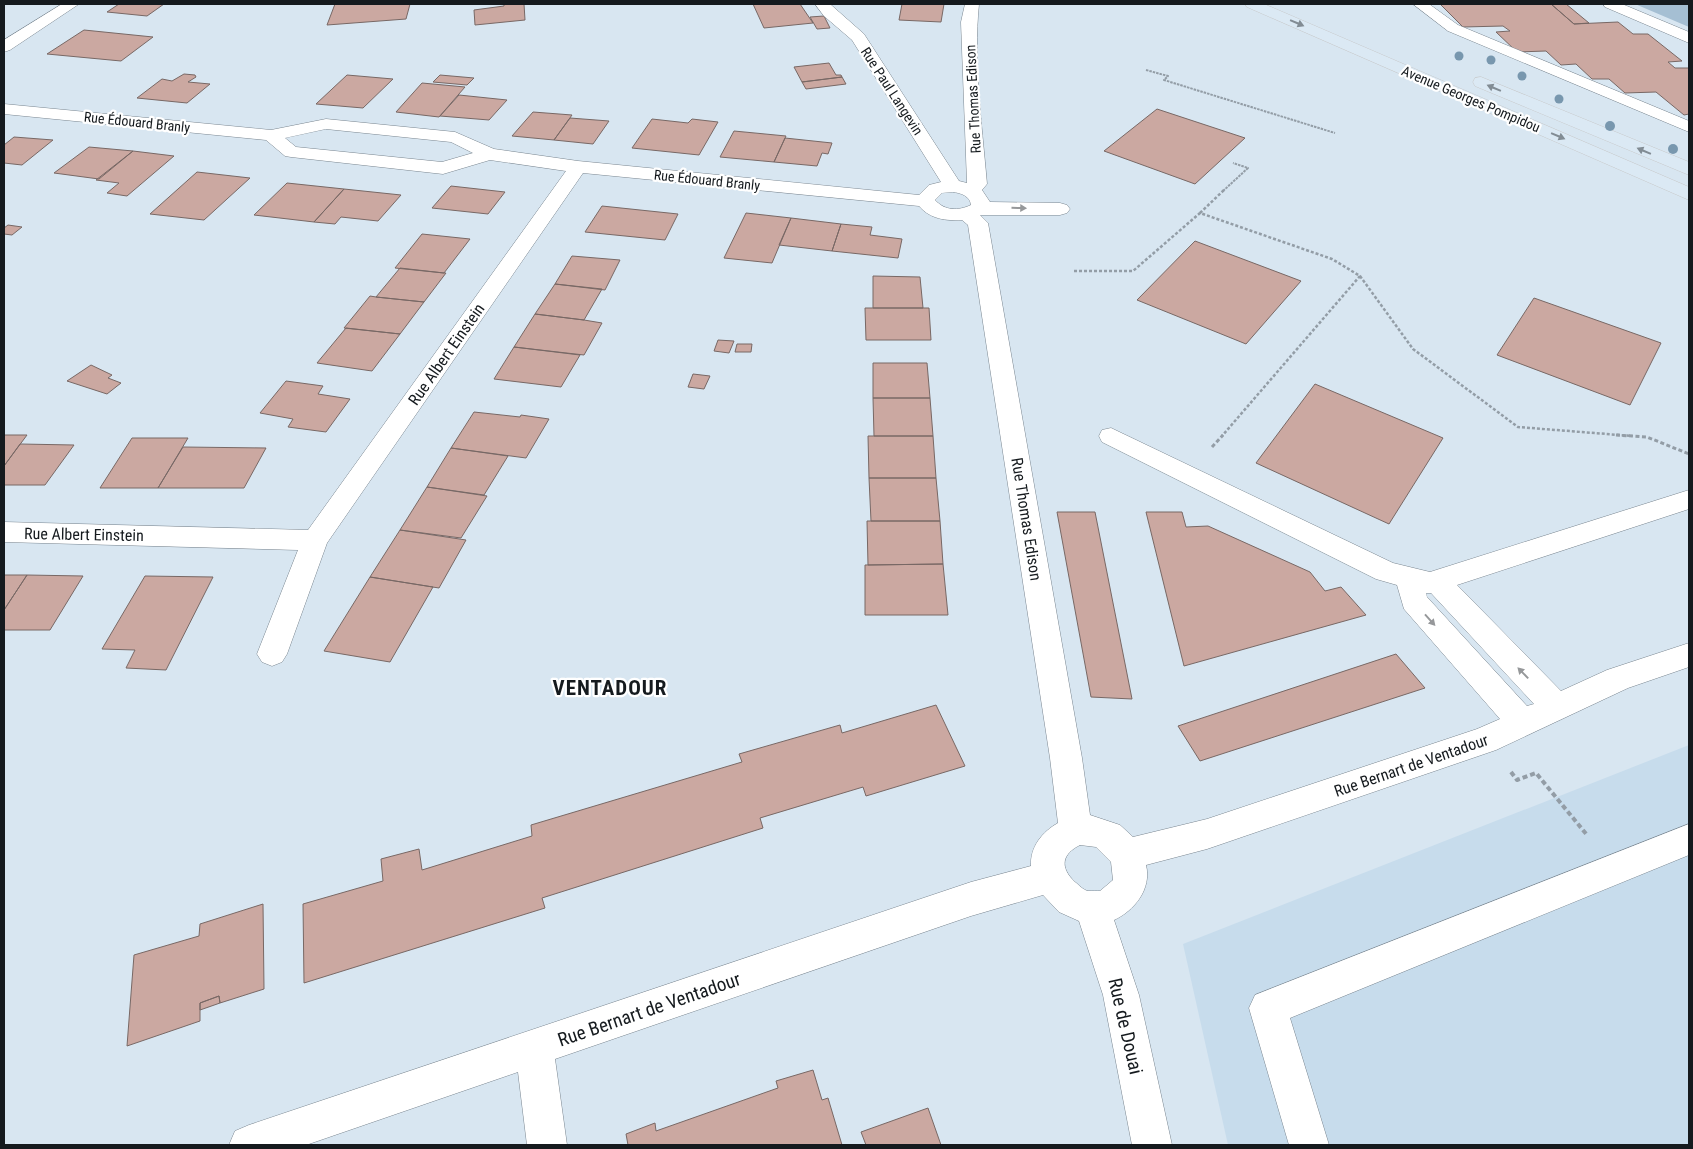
<svg xmlns="http://www.w3.org/2000/svg" width="1693" height="1149" viewBox="0 0 1693 1149" font-family="'Roboto Condensed',sans-serif">
	<style>
		.built { fill: #c7dcec }
		.green { fill: #a5bfd3 }
		.building { fill: #cba8a1; stroke: #786865 }
		.lines { fill: none; stroke-linecap: round; stroke-linejoin: round }
		.minor-casing { stroke: #7a8690; stroke-width: 1 }
		.major-casing { stroke: #c7c8c9; stroke-width: 1 }
		.path-far3 { stroke: #939da6; stroke-width: 2; stroke-dasharray: 2.5 1; stroke-linecap: butt }
		.path-far2 { stroke: #939da6; stroke-width: 2.5; stroke-dasharray: 3 2; stroke-linecap: butt }
		.path-far1 { stroke: #939da6; stroke-width: 3; stroke-dasharray: 4 2.5; stroke-linecap: butt }
		.path { stroke: #939da6; stroke-width: 4; stroke-dasharray: 5 3; stroke-linecap: butt }
		.minor { fill: #fff; fill-rule: evenodd }
		.major { fill: #dbe9f4; fill-rule: evenodd }
		.tree { fill: #7897ae }
		.oneway { fill: #828c94 }
		.oneway2 { fill: #96989a }
		.labels { text-anchor: middle; stroke-width: 4.5; stroke-linejoin: round; paint-order: stroke }
		.far-street-label { font-size: 14px; fill: #151a1e; stroke: #fff }
		.street-label { font-size: 16px; fill: #151a1e; stroke: #fff }
		.near-street-label { font-size: 19px; fill: #151a1e; stroke: #fff }
		.district-label { font-size: 21px; font-weight: bold; letter-spacing: 1px; fill: #151a1e; stroke: #fff }
	</style>
	<rect width="100%" height="100%" fill="#d8e6f1"/>
	<path class="built" d="M 1689,745 L 1689,1145 L 1228,1145 L 1183,944 Z"/>
	<path class="green" d="M 1635,4 L 1689,4 L 1689,27 Z"/>
	<path class="building" d="M 119,4 L 164,4 L 147,16 L 107,12 Z
		M 335,4 L 410,4 L 406,19 L 327,25 Z
		M 504,4 L 524,4 L 525,20 L 475,25 L 474,10 L 504,6 Z
		M 753,4 L 800,4 L 813,23 L 764,28 Z
		M 902,4 L 944,4 L 941,22 L 899,20 Z
		M 1440,4 L 1551,4 L 1574,24 L 1618,22 L 1633,34 L 1648,34 L 1682,61 L 1668,62 L 1675,68 L 1689,68 L 1689,114 L 1684,115 L 1656,92 L 1625,93 L 1609,79 L 1592,79 L 1576,64 L 1561,65 L 1546,51 L 1517,52 L 1496,32 L 1510,31 L 1503,26 L 1463,27 Z
		M 1551,4 L 1566,4 L 1589,23 L 1574,24 Z
		M 824,16 L 830,28 L 817,29 L 810,17 Z
		M 84,30 L 153,37 L 121,61 L 47,54 Z
		M 829,63 L 836,75 L 841,75 L 842,77 L 802,82 L 794,67 Z
		M 184,74 L 195,75 L 196,77 L 188,82 L 210,84 L 187,103 L 137,98 L 162,79 L 172,81 Z
		M 347,75 L 393,79 L 363,108 L 316,104 Z
		M 440,75 L 474,78 L 467,85 L 433,82 Z
		M 842,77 L 846,84 L 806,89 L 802,82 Z
		M 422,83 L 465,87 L 439,117 L 396,112 Z
		M 459,95 L 507,100 L 489,120 L 440,116 Z
		M 1157,109 L 1245,138 L 1195,184 L 1104,151 Z
		M 533,112 L 572,115 L 554,140 L 512,136 Z
		M 570,118 L 609,121 L 593,144 L 554,140 Z
		M 652,119 L 688,123 L 692,119 L 718,122 L 699,155 L 632,148 Z
		M 734,131 L 786,136 L 774,162 L 720,157 Z
		M 14,137 L 53,140 L 22,165 L 4,163 L 4,145 Z
		M 785,138 L 832,143 L 828,154 L 822,153 L 817,166 L 774,162 Z
		M 89,147 L 133,151 L 99,179 L 54,173 Z
		M 133,151 L 174,156 L 127,196 L 107,193 L 119,183 L 96,180 Z
		M 197,172 L 250,178 L 204,220 L 150,214 Z
		M 287,183 L 344,189 L 314,222 L 254,215 Z
		M 451,186 L 505,192 L 488,214 L 432,208 Z
		M 344,189 L 401,195 L 378,221 L 341,217 L 335,224 L 314,222 Z
		M 602,206 L 678,214 L 665,240 L 585,232 Z
		M 746,213 L 791,218 L 772,263 L 724,258 Z
		M 791,218 L 841,224 L 832,251 L 779,245 Z
		M 841,224 L 872,227 L 870,235 L 902,239 L 898,258 L 832,251 Z
		M 8,225 L 22,227 L 12,235 L 4,234 L 4,228 Z
		M 422,234 L 470,239 L 444,273 L 395,268 Z
		M 1195,241 L 1301,281 L 1246,344 L 1137,300 Z
		M 572,256 L 620,260 L 605,290 L 555,284 Z
		M 400,268 L 444,273 L 446,273 L 424,302 L 376,297 Z
		M 873,276 L 920,277 L 923,308 L 873,308 Z
		M 555,284 L 602,289 L 584,320 L 535,314 Z
		M 370,296 L 376,297 L 424,302 L 400,334 L 344,328 Z
		M 1534,298 L 1661,343 L 1630,405 L 1497,355 Z
		M 865,308 L 929,308 L 931,340 L 866,340 Z
		M 535,314 L 584,320 L 602,323 L 584,355 L 514,347 Z
		M 346,328 L 400,334 L 372,371 L 317,363 Z
		M 718,340 L 734,341 L 729,353 L 714,351 Z
		M 737,344 L 752,344 L 751,352 L 735,352 Z
		M 514,347 L 580,355 L 561,387 L 494,379 Z
		M 873,363 L 927,363 L 930,398 L 873,398 Z
		M 91,365 L 112,375 L 108,378 L 121,383 L 107,394 L 67,381 Z
		M 693,374 L 710,376 L 704,389 L 688,387 Z
		M 286,381 L 323,386 L 318,394 L 350,399 L 326,432 L 288,427 L 293,419 L 260,413 Z
		M 1315,384 L 1443,438 L 1389,524 L 1256,463 Z
		M 873,398 L 930,398 L 933,436 L 874,436 Z
		M 474,412 L 520,417 L 521,415 L 549,419 L 526,458 L 451,448 Z
		M 4,435 L 27,435 L 4,466 Z
		M 868,436 L 933,436 L 936,478 L 869,478 Z
		M 132,438 L 188,438 L 158,488 L 100,488 Z
		M 20,444 L 74,445 L 45,485 L 4,485 L 4,466 Z
		M 183,447 L 266,448 L 244,488 L 158,488 Z
		M 451,448 L 508,456 L 484,495 L 427,487 Z
		M 869,478 L 936,478 L 940,521 L 871,521 Z
		M 427,487 L 487,496 L 461,538 L 400,530 Z
		M 1057,512 L 1095,512 L 1132,699 L 1091,697 Z
		M 1146,512 L 1182,512 L 1186,527 L 1208,526 L 1310,572 L 1325,591 L 1341,587 L 1366,615 L 1184,666 Z
		M 867,521 L 940,521 L 943,564 L 868,565 Z
		M 400,530 L 466,540 L 439,588 L 370,577 Z
		M 943,564 L 948,615 L 865,615 L 865,565 Z
		M 4,575 L 27,575 L 4,610 Z
		M 27,575 L 83,576 L 50,630 L 4,630 L 4,610 Z
		M 145,576 L 213,577 L 166,670 L 126,668 L 135,650 L 102,649 Z
		M 370,577 L 433,587 L 390,662 L 324,651 Z
		M 1396,654 L 1425,688 L 1200,761 L 1178,726 Z
		M 936,705 L 965,766 L 866,796 L 863,787 L 760,818 L 763,828 L 542,898 L 545,908 L 304,983 L 303,904 L 383,881 L 381,859 L 419,849 L 422,870 L 532,836 L 531,825 L 742,762 L 739,754 L 840,725 L 842,733 Z
		M 263,904 L 264,989 L 220,1003 L 219,996 L 200,1003 L 200,1021 L 127,1046 L 134,955 L 199,936 L 200,924 Z
		M 219,996 L 220,1003 L 200,1010 L 200,1003 Z
		M 813,1070 L 822,1100 L 828,1098 L 842,1145 L 628,1145 L 626,1134 L 655,1123 L 656,1131 L 778,1088 L 776,1081 Z
		M 928,1108 L 941,1145 L 866,1145 L 861,1132 Z"/>
	<g class="lines">
		<defs>
			<path id="minor" d="M 62,4 L 79,4 L 10,50 L 4,52 L 4,40 Z
				M 815,4 L 830,4 L 864,34 L 959,181 L 967,183 L 961,22 L 965,4 L 979,4 C 973,63 982,125 987,184 L 982,190 L 990,202 L 1060,203 L 1067,205 L 1070,209 L 1067,213 L 1060,215 L 980,215 L 988,223 L 1082,758 L 1090,815 L 1120,825 L 1133,837 L 1207,819 L 1477,729 L 1500,719 L 1404,609 L 1397,585 L 1376,579 L 1102,442 L 1099,436 L 1102,430 L 1111,428 L 1393,563 L 1430,572 L 1689,490 L 1689,509 L 1457,585 L 1561,691 L 1607,670 L 1689,643 L 1689,667 L 1628,688 L 1496,750 L 1207,849 L 1146,865 C 1152,889 1134,911 1114,920 L 1139,995 L 1172,1145 L 1132,1145 L 1103,995 L 1079,921 L 1059,912 L 1043,895 L 971,916 L 555,1059 L 567,1145 L 527,1145 L 518,1072 L 306,1145 L 229,1145 L 235,1131 L 249,1125 L 971,882 L 1031,866 C 1030,847 1042,832 1058,823 L 1050,758 L 968,225 L 962,220 C 946,221 930,219 919,206 L 583,173 L 327,543 L 287,654 L 282,662 L 272,666 L 262,662 L 257,654 L 298,550 L 4,542 L 4,522 L 308,530 L 566,171 L 490,160 L 443,174 L 291,157 L 285,156 L 266,140 L 4,114 L 4,104 L 271,130 L 326,119 L 455,132 L 494,149 L 578,161 L 919,195 L 929,185 L 941,182 L 852,40 L 824,16 ZM 326,129 L 451,142 L 473,153 L 442,162 L 296,147 L 285,138 ZM 953,192 C 961,193 970,196 971,205 C 958,211 945,211 935,200 L 942,193 ZM 1426,593 L 1431,593 L 1534,704 L 1527,706 L 1427,597 ZM 1080,845 L 1096,847 L 1111,862 L 1113,880 L 1100,891 C 1097,891 1092,891 1088,891 C 1083,890 1079,885 1075,882 C 1059,867 1062,854 1080,845 Z
				M 1413,4 L 1429,4 L 1458,25 L 1689,121 L 1689,132 L 1448,31 Z
				M 1603,4 L 1622,4 L 1689,32 L 1689,43 L 1605,7 Z
				M 1689,824 L 1689,855 L 1290,1018 L 1329,1145 L 1289,1145 L 1249,1008 L 1255,995 Z"/>
			<path id="major" d="M 1245,4 L 1264,4 L 1689,187 L 1689,200 L 1247,7 Z
				M 1481,77 L 1689,162 L 1689,175 L 1475,86 L 1473,82 L 1475,78 Z"/>
		</defs>
		<use href="#minor" class="minor-casing"/>
		<use href="#major" class="major-casing"/>
		<path class="path-far3" d="M 1146,70 L 1168,76 L 1164,80 L 1335,133
			M 1223,191 L 1248,168 L 1233,163"/>
		<path class="path-far2" d="M 1200,213 L 1224,190
			M 1074,271 L 1133,271 L 1200,213 L 1332,259 L 1360,276 L 1222,436
			M 1360,276 L 1413,349 L 1518,427 L 1632,436"/>
		<path class="path-far1" d="M 1616,435 L 1647,437 L 1689,454
			M 1212,447 L 1223,435"/>
		<path class="path" d="M 1511,772 L 1517,780 L 1536,773 L 1587,835"/>
		<use href="#minor" class="minor"/>
		<use href="#major" class="major"/>
	</g>
	<g class="tree">
		<circle cx="1459" cy="56" r="4.5"/>
		<circle cx="1491" cy="60" r="4.5"/>
		<circle cx="1522" cy="76" r="4.5"/>
		<circle cx="1559" cy="99" r="4.5"/>
		<circle cx="1610" cy="126" r="5"/>
		<circle cx="1673" cy="149" r="5"/>
	</g>
	<defs><path id="oneway-solid" d="M-6-.8H1V-3.2L6.5 0L1 3.2V.8H-6Z" transform="scale(1.25)"/></defs>
	<g class="oneway">
		<use href="#oneway-solid" transform="translate(1297 23) rotate(23)"/>
		<use href="#oneway-solid" transform="translate(1494 88) rotate(-157)"/>
		<use href="#oneway-solid" transform="translate(1558 136) rotate(23)"/>
		<use href="#oneway-solid" transform="translate(1644 151) rotate(-157)"/>
	</g>
	<g class="oneway2">
		<use href="#oneway-solid" transform="translate(1019 208) rotate(1)"/>
		<use href="#oneway-solid" transform="translate(1430 620) rotate(48)"/>
		<use href="#oneway-solid" transform="translate(1523 673) rotate(-134)"/>
	</g>
	<g class="labels">
		<g class="far-street-label">
			<text transform="translate(892 91) rotate(57)" y="5">Rue Paul Langevin</text>
			<text transform="translate(973 99) rotate(-93)" y="5">Rue Thomas Edison</text>
			<text transform="translate(1471 99) rotate(23)" y="5">Avenue Georges Pompidou</text>
			<text transform="translate(137 122) rotate(6)" y="5">Rue Édouard Branly</text>
			<text transform="translate(707 180) rotate(6)" y="5">Rue Édouard Branly</text>
		</g>
		<g class="street-label">
			<text transform="translate(446 354) rotate(-55)" y="6">Rue Albert Einstein</text>
			<text transform="translate(1027 519) rotate(81)" y="6">Rue Thomas Edison</text>
			<text transform="translate(84 534) rotate(1)" y="6">Rue Albert Einstein</text>
			<text transform="translate(1411 765) rotate(-19)" y="6">Rue Bernart de Ventadour</text>
		</g>
		<g class="near-street-label">
			<text transform="translate(649 1009) rotate(-19)" y="7">Rue Bernart de Ventadour</text>
			<text transform="translate(1126 1026) rotate(77)" y="7">Rue de Douai</text>
		</g>
		<g class="district-label">
			<text x="610" y="695">VENTADOUR</text>
		</g>
	</g>
	<rect width="1693" height="1149" fill="none" stroke="#151a1e" stroke-width="10"/>
</svg>
